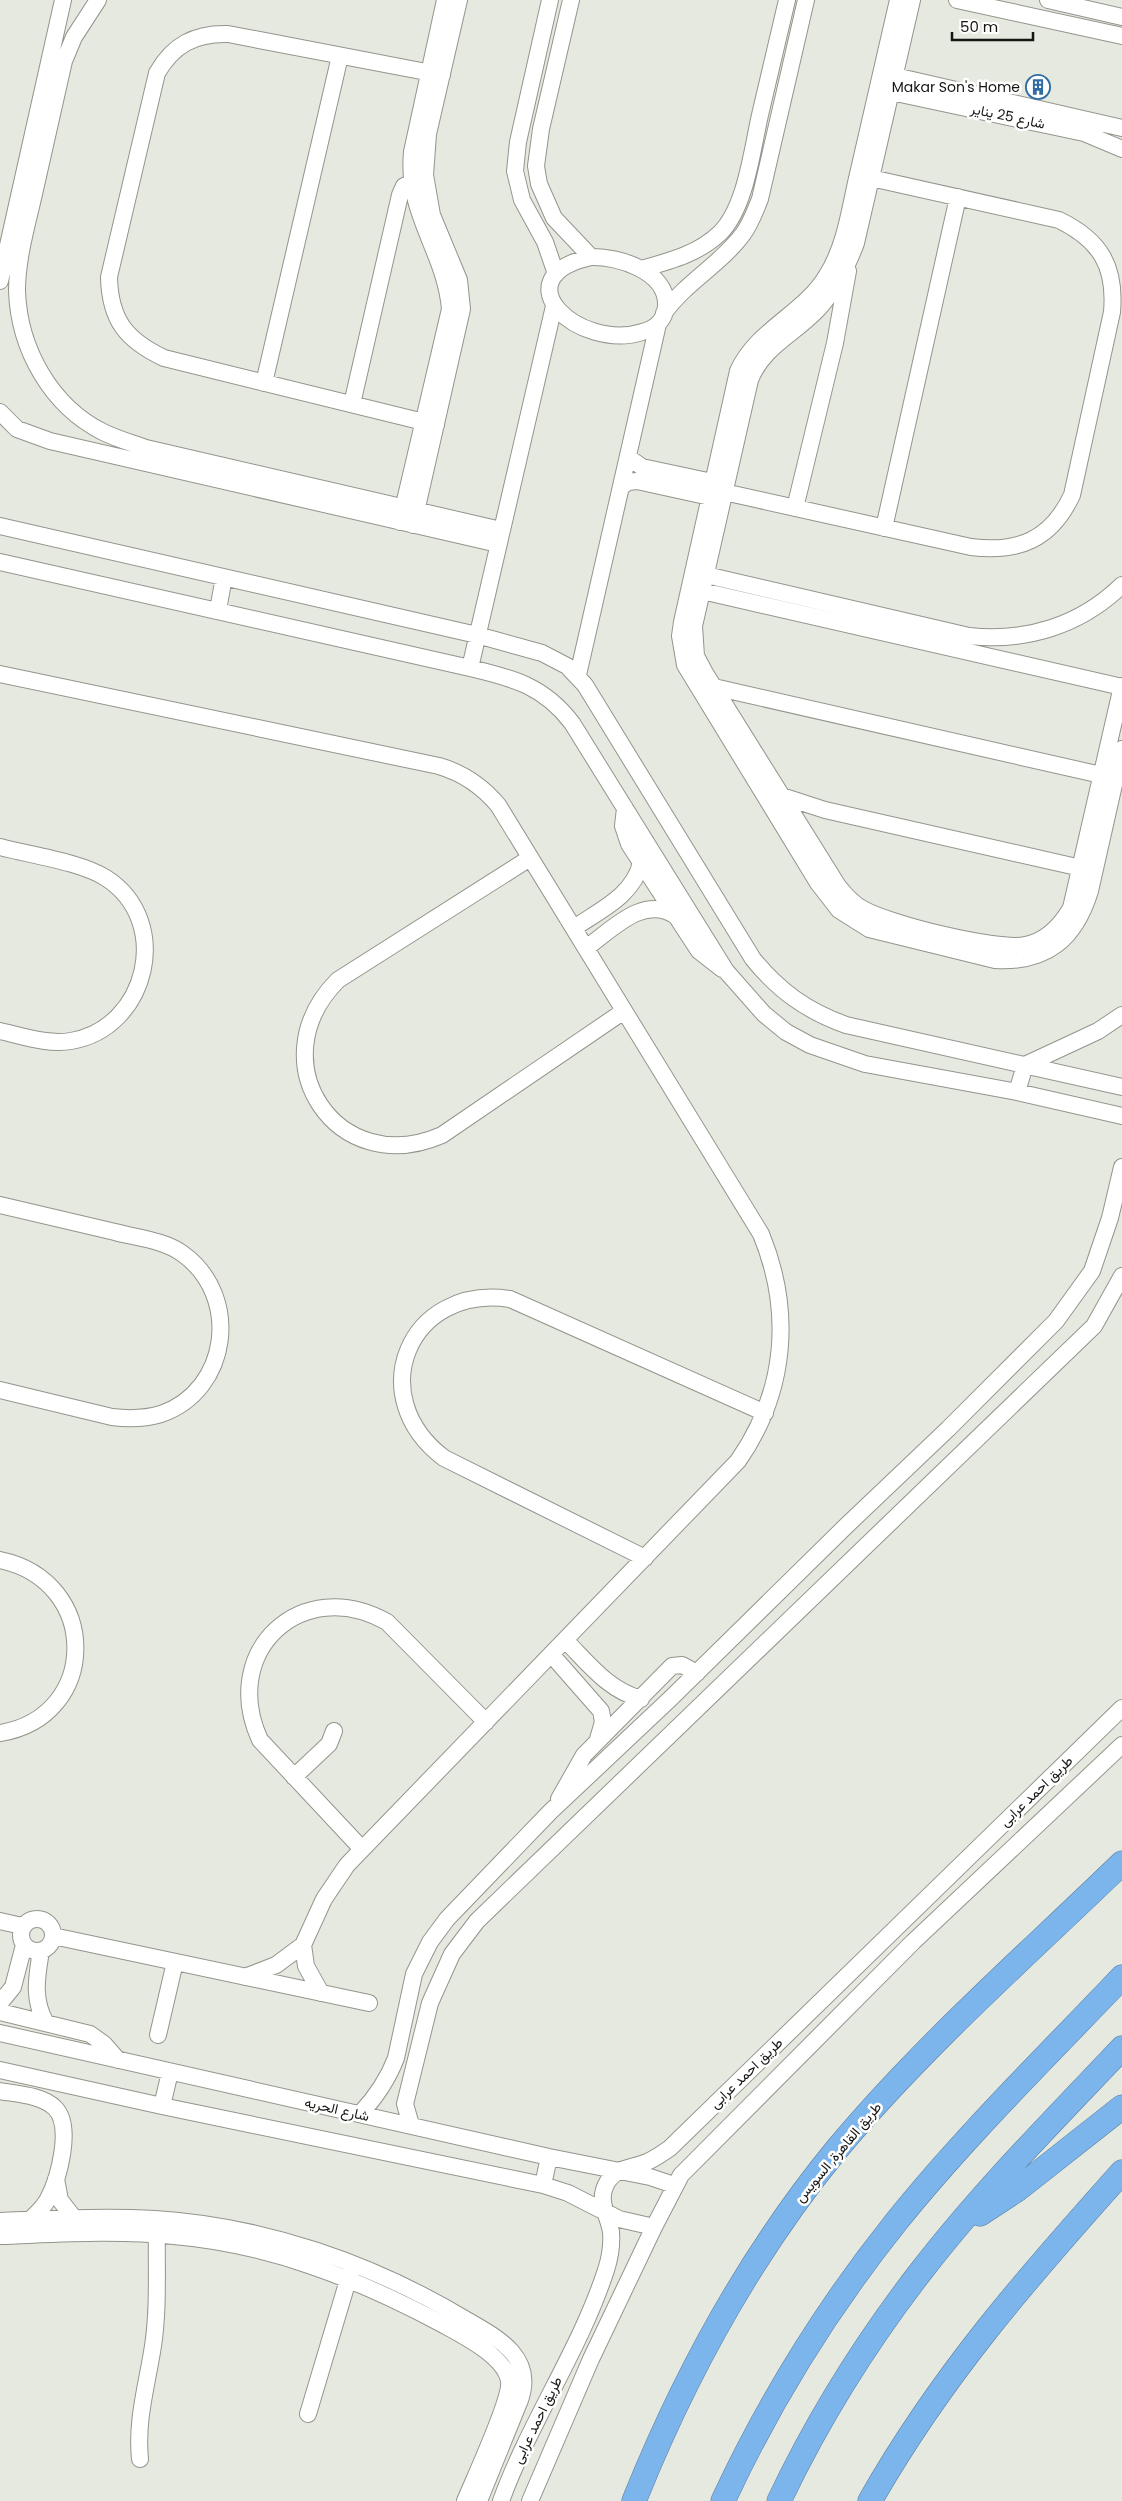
<svg xmlns="http://www.w3.org/2000/svg" width="1122" height="2501" viewBox="0 0 1122 2501" font-family="Poppins,Vazirmatn,sans-serif">
	<style>
		.lines { fill: none; stroke-linecap: round; stroke-linejoin: round }
		.minor-casing { stroke: #93958c; stroke-width: 18 }
		.highway-casing { stroke: #587da0; stroke-width: 25 }
		.minor { stroke: #fff; stroke-width: 16 }
		.highway { stroke: #7cb5ec; stroke-width: 24 }
		.labels { text-anchor: middle; stroke-width: 5; stroke-linejoin: round; paint-order: stroke }
		.poi-label { font-size: 14px; fill: #151613; stroke: #fff; text-anchor: end }
		.street-label { font-size: 14px; fill: #151613; stroke: #fff }
	</style>
	<rect width="100%" height="100%" fill="#e6e9df"/>
	<g class="lines">
		<defs>
			<path id="minor" d="M 98,0 L 74,37 L 64,61 C 54,105 44,150 34,194 C 27,225 17,258 17,291 C 19,349 51,406 103,432 C 117,439 132,443 146,448 L 501,530
				M 550,0 L 518,142 L 515,171 L 522,200 L 545,242 L 556,274
				M 571,0 L 541,129 L 536,166 L 539,184 L 554,218 L 591,257
				M 898,0 C 885,58 871,116 858,174 C 850,207 846,245 827,275 C 804,314 757,329 738,371 L 682,622 L 680,636 L 685,665 L 818,883 L 839,910 L 869,929 L 995,960 C 1047,963 1075,939 1090,891 L 1122,749
				M 912,0 L 856,243 C 847,267 836,290 818,309 C 795,334 763,346 750,380 L 694,626 L 696,656 L 705,673 L 838,886 C 845,895 853,904 863,909 C 890,924 997,951 1025,945 C 1047,941 1061,925 1071,908 L 1122,686
				M 957,0 L 1122,36
				M 1048,0 L 1122,17
				M 895,76 L 1122,128
				M 891,92 L 1084,133 L 1122,149
				M 591,257 C 617,256 668,271 666,306 C 665,320 655,329 642,332 C 579,352 499,278 591,257 Z
				M 641,269 C 670,261 698,254 720,233 C 746,207 752,150 760,115 C 769,77 778,38 787,0
				M 0,281 L 63,0
				M 664,313 C 686,282 721,264 743,234 C 751,223 755,211 760,199 L 806,0
				M 264,383 L 340,56
				M 352,404 L 400,195 L 404,186 L 411,183
				M 0,412 L 17,429 L 50,441 L 498,544
				M 436,425 L 164,358 C 126,340 110,320 109,277 L 157,73 C 173,45 195,33 228,34 L 442,75
				M 628,457 L 642,467 L 717,483 L 724,492 L 971,547 C 1018,553 1051,540 1072,495 L 1112,312 C 1116,266 1100,240 1059,220 L 862,176
				M 621,487 L 628,482 L 637,481 L 710,497 L 721,495
				M 795,508 L 835,343 L 848,271
				M 400,522 L 450,309 C 445,251 406,215 412,152 L 445,0
				M 413,525 L 462,309 L 459,280 L 432,215 L 425,175 L 428,134 L 459,0
				M 0,526 L 477,635 L 542,653 L 567,666 L 585,685 L 753,959 C 779,991 807,1011 846,1025 L 1122,1087
				M 884,528 L 958,197
				M 0,562 L 470,668 C 513,678 544,686 572,723 L 726,971 L 764,1014 L 786,1032 L 810,1045 L 865,1064 L 1017,1092 L 1122,1116
				M 706,575 L 969,636 C 1026,642 1080,626 1122,585
				M 702,591 L 1122,687
				M 218,610 L 224,577
				M 470,668 L 554,306
				M 0,674 L 439,766 C 463,773 482,786 498,805 L 761,1234 C 793,1312 786,1392 738,1461 L 347,1865 L 324,1899 L 303,1945 L 276,1965 L 245,1977
				M 578,675 L 658,324
				M 714,687 L 1101,775
				M 782,796 L 825,810 L 1081,868
				M 625,808 L 623,826 L 629,844 L 699,951 L 722,969
				M 0,847 C 30,855 81,862 106,878 C 173,921 148,1028 71,1041 C 48,1045 23,1036 0,1031
				M 530,858 L 338,980 C 257,1061 337,1181 442,1135 L 624,1011
				M 574,928 C 600,910 633,896 641,863
				M 586,948 C 612,930 643,894 676,916
				M 1017,1092 L 1025,1065 L 1098,1031 L 1122,1015
				M 0,1205 C 38,1214 77,1223 115,1232 C 137,1238 164,1240 183,1254 C 241,1296 230,1390 161,1414 C 144,1419 128,1419 112,1417 L 0,1390
				M 645,1558 L 444,1458 C 362,1396 409,1284 510,1299 L 765,1413
				M 0,1560 C 101,1581 100,1717 0,1733
				M 565,1640 C 589,1664 608,1690 641,1699
				M 551,1654 L 601,1711 L 603,1722 L 598,1739
				M 294,1777 L 329,1744 L 334,1731
				M 559,1799 L 584,1755 L 672,1666 L 682,1665 L 697,1673
				M 362,1849 L 260,1740 C 219,1651 302,1574 387,1622 L 486,1722
				M21 1935a16 16 0 1 1 32 0a16 16 0 1 1-32 0Z
				M 0,1921 L 22,1926
				M 53,1936 L 369,2003
				M 303,1945 L 306,1966 L 321,1993
				M 41,1951 C 37,1976 32,1999 46,2023
				M 0,2003 L 13,1987 L 24,1945
				M 0,2012 L 90,2034 L 104,2044 L 118,2060
				M 0,2033 L 549,2157 L 650,2177 L 674,2185
				M 158,2035 L 175,1962
				M 0,2070 L 162,2106 L 543,2185 L 568,2193 L 619,2219 L 654,2227
				M 0,2091 C 16,2094 42,2095 55,2108 C 73,2126 59,2178 48,2199 C 44,2207 37,2213 31,2219
				M 162,2106 L 170,2072
				M 360,2114 C 376,2097 388,2079 396,2058 L 414,1974 L 430,1942 L 447,1919 L 550,1812 L 670,1699 L 845,1527 L 948,1429 L 1056,1321 L 1092,1271 L 1110,1218 L 1122,1167
				M 411,2125 L 405,2104 L 430,2003 L 452,1954 L 477,1921 L 1094,1326 L 1122,1276
				M 56,2179 L 60,2200 L 74,2218
				M 543,2185 L 549,2157
				M 0,2221 C 52,2219 103,2216 155,2219 C 265,2226 371,2263 465,2319 C 498,2338 535,2357 520,2400 L 479,2501
				M 0,2236 C 58,2234 116,2230 174,2236 C 269,2244 358,2279 442,2324 C 462,2335 505,2356 509,2381 C 512,2398 474,2479 465,2501
				M 308,2414 L 351,2270
				M 140,2459 C 136,2420 147,2385 153,2346 C 159,2306 156,2264 157,2224
				M 501,2501 C 530,2421 580,2350 606,2270 C 610,2258 612,2245 611,2232 C 608,2214 596,2200 608,2181 C 617,2167 633,2168 647,2162 C 656,2158 663,2153 670,2148 L 1122,1708
				M 530,2501 L 591,2359 L 654,2227 L 681,2175 L 913,1942 L 1122,1745"/>
			<path id="highway" d="M 980,2214 L 1018,2189 L 1122,2107
				M 634,2501 C 685,2374 750,2255 837,2149 C 923,2046 1026,1956 1122,1863
				M 723,2501 C 769,2402 828,2307 896,2222 C 966,2135 1046,2057 1122,1977
				M 779,2501 C 818,2419 866,2342 922,2270 C 983,2191 1054,2120 1122,2048
				M 870,2501 C 941,2376 1027,2278 1122,2172"/>
		</defs>
		<use href="#minor" class="minor-casing"/>
		<use href="#highway" class="highway-casing"/>
		<use href="#minor" class="minor"/>
		<use href="#highway" class="highway"/>
	</g>
	<defs>
		<symbol id="building-ring" viewBox="-11 -11 22 22"><circle r="9.5" fill="#fff" stroke="#2f6ca3" stroke-width="1.5"/><path d="M-4-6H4V6H1V3H-1V6H-4ZM-2.5-4.3h1.7v1.8h-1.7ZM.8-4.3h1.7v1.8H.8ZM-2.5-1h1.7V.8h-1.7ZM.8-1h1.7V.8H.8Z" fill="#2f6ca3"/></symbol>
	</defs>
	<g fill-rule="evenodd">
		<use href="#building-ring" x="1024" y="73" width="28" height="28"/>
	</g>
	<g class="labels">
		<g class="poi-label">
			<text x="1020" y="92">Makar Son's Home</text>
		</g>
		<g class="street-label">
			<text transform="translate(1008 116) rotate(12)" y="5">شارع 25 يناير</text>
			<text transform="translate(1036 1791) rotate(-44)" y="5">طريق احمد عرابى</text>
			<text transform="translate(746 2073) rotate(-44)" y="5">طريق احمد عرابى</text>
			<text transform="translate(337 2109) rotate(13)" y="5">شارع الحريه</text>
			<text transform="translate(838 2152) rotate(-50)" y="5">طريق القاهرة, السويس</text>
			<text transform="translate(537 2420) rotate(-64)" y="5">طريق احمد عرابى</text>
		</g>
	</g>
	<path d="M952 32v8h81v-8" fill="none" stroke="#151613" stroke-width="2.5"/>
	<text x="960" y="32" font-size="15" fill="#151613" stroke="#ffffff" stroke-width="4" paint-order="stroke">50 m</text>
</svg>
